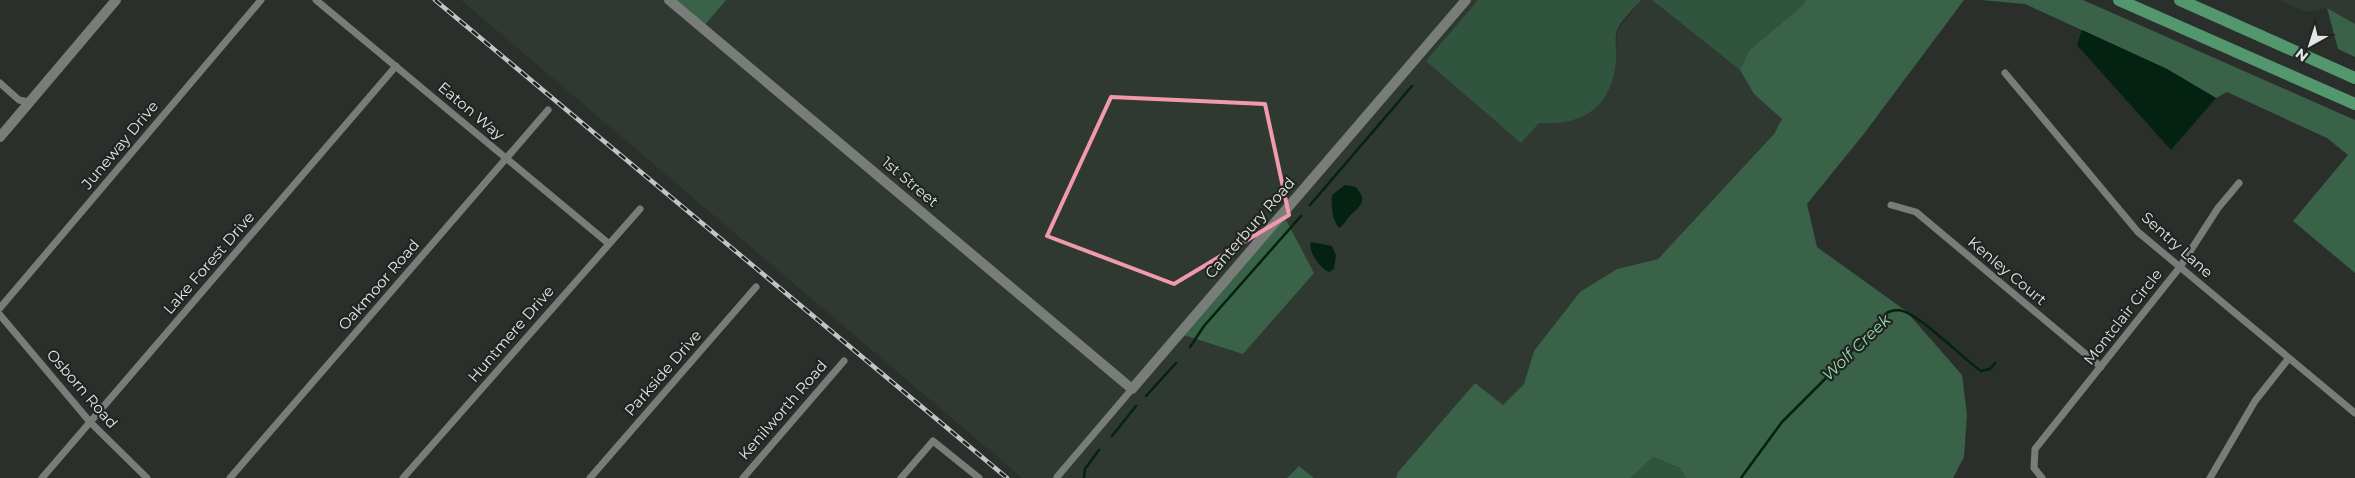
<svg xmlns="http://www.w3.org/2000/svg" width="2355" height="478" viewBox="0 0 2355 478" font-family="Montserrat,sans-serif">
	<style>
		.built { fill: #2f3932 }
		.green { fill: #31543f }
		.forest { fill: #396249 }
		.water { fill: #032211 }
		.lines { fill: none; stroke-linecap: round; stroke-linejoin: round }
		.stream { stroke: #032211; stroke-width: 2.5 }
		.street { stroke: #787d7a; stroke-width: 7 }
		.secondary { stroke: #787d7a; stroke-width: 10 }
		.highway { stroke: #52976e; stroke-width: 12 }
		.rail-casing { stroke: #c2c5c3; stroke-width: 4.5 }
		.rail { stroke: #212522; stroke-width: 2.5; stroke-dasharray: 8; stroke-linecap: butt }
		.marked { fill: none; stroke: #f29aac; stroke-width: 4; stroke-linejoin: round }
		.labels { text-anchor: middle; stroke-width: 4.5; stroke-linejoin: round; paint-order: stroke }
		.street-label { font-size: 15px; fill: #e3e6e4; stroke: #212522 }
		.water-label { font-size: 16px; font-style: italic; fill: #98dcb1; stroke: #212522 }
	</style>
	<rect width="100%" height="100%" fill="#2a2f2c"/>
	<path class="built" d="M 461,0 L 674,0 L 705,25 L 726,0 L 1478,0 L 1426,61 L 1539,123 L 1551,124 L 1602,101 L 1612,84 L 1616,61 L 1617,31 L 1641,0 L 1652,0 L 1740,70 L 1754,94 L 1782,119 L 1774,134 L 1658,259 L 1617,269 L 1534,351 L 1524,384 L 1503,406 L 1475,383 L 1398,472 L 1396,478 L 1314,478 L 1299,466 L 1287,478 L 1022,478 Z
		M 2278,0 L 2355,0 L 2355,24 L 2327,8 L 2307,12 Z"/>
	<path class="green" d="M 1478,0 L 1641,0 C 1634,9 1621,20 1617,30 C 1614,39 1617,52 1616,61 C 1612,107 1583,126 1539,123 L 1521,143 L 1426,61 Z
		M 1652,0 L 1805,0 L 1802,6 L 1749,50 L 1740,70 Z
		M 1653,457 L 1680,468 L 1686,478 L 1631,478 Z"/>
	<path class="forest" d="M 674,0 L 726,0 L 705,25 Z
		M 1805,0 L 1964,0 L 1863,135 L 1807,204 L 1817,247 L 1906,311 L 1962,375 L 1967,415 L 1964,457 L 1953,478 L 1686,478 L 1680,468 L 1653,457 L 1631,478 L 1396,478 L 1398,472 L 1475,383 L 1503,405 L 1524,384 L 1534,351 L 1580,292 L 1617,269 L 1658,259 L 1774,134 L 1782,119 L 1754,94 L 1740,70 L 1749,50 L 1802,6 Z
		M 1981,0 L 2083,0 L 2355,120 L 2355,273 L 2293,221 L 2348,155 L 2327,138 L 2227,92 L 2216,98 L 2167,69 L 2025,4 Z
		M 2327,8 L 2355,24 L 2355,57 L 2338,49 Z
		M 1285,218 L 1314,273 L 1243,354 L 1184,335 Z
		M 1299,466 L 1314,478 L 1287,478 Z"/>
	<path class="water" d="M 2082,30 L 2167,69 L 2216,98 L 2171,150 L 2077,45 Z
		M 1345,185 L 1356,187 C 1369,203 1359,206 1348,218 C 1345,222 1344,225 1339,228 C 1332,220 1331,205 1332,195 Z
		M 1311,242 L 1332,246 L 1336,255 L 1334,269 L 1329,272 C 1321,269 1307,251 1311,242 Z"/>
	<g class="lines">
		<path class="stream" d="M 1310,205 L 1412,86
			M 1190,347 L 1204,326 L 1301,216
			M 1146,396 L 1176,363
			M 1112,436 L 1136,406
			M 1084,478 L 1085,469 L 1099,450
			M 1741,478 L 1782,422 L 1833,371 L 1888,312 C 1891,311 1896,310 1899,310 C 1919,313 1961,357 1981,371 L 1990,369 L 1995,363"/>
		<path class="street" d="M 316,0 L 608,243
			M 2005,73 L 2138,232 L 2355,413
			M 0,83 L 19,100 L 29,102
			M 1891,205 L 1916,212 L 2101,367
			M 0,308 L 261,0
			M 0,315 L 90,422 L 147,478
			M 1057,477 L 1132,389
			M 42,478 L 396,66
			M 230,478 L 548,110
			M 403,478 L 640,209
			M 590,478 L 756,287
			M 743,478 L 844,361
			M 901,478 L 933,441 L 979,478
			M 2042,478 L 2034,468 L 2035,449 L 2180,267 L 2218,208 L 2239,183
			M 2210,478 L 2255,401 L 2289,358"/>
		<path class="secondary" d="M 669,0 L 1132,389 L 1466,0
			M 0,137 L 116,0"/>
		<path class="highway" d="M 2119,0 L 2355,104
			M 2180,0 L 2355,78"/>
		<defs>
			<path id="rail" d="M 435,0 L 1007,478"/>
		</defs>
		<use href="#rail" class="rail-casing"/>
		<use href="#rail" class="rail"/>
	</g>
	<path class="marked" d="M 1111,97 L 1265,104 L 1289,215 L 1174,284 L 1047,236 Z"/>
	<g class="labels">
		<g class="street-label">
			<text transform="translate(471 111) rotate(40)" y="5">Eaton Way</text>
			<text transform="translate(120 145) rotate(-50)" y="5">Juneway Drive</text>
			<text transform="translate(910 182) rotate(40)" y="5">1st Street</text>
			<text transform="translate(1250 228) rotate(-49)" y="5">Canterbury Road</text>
			<text transform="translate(2177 245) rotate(42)" y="5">Sentry Lane</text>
			<text transform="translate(209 263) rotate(-49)" y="5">Lake Forest Drive</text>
			<text transform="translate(2007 271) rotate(40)" y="5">Kenley Court</text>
			<text transform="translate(379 285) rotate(-49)" y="5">Oakmoor Road</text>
			<text transform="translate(2123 317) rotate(-52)" y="5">Montclair Circle</text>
			<text transform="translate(511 334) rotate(-49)" y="5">Huntmere Drive</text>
			<text transform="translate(663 373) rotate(-49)" y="5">Parkside Drive</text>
			<text transform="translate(82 389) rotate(49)" y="5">Osborn Road</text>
			<text transform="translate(783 410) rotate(-49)" y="5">Kenilworth Road</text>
		</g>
		<g class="water-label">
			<text transform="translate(1856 347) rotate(-44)" y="6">Wolf Creek</text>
		</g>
	</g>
	<g transform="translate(2310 45) rotate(219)" stroke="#212522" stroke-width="4" paint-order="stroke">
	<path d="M0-4L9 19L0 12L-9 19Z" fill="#e3e6e4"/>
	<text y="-8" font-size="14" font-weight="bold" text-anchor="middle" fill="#e3e6e4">N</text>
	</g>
</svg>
